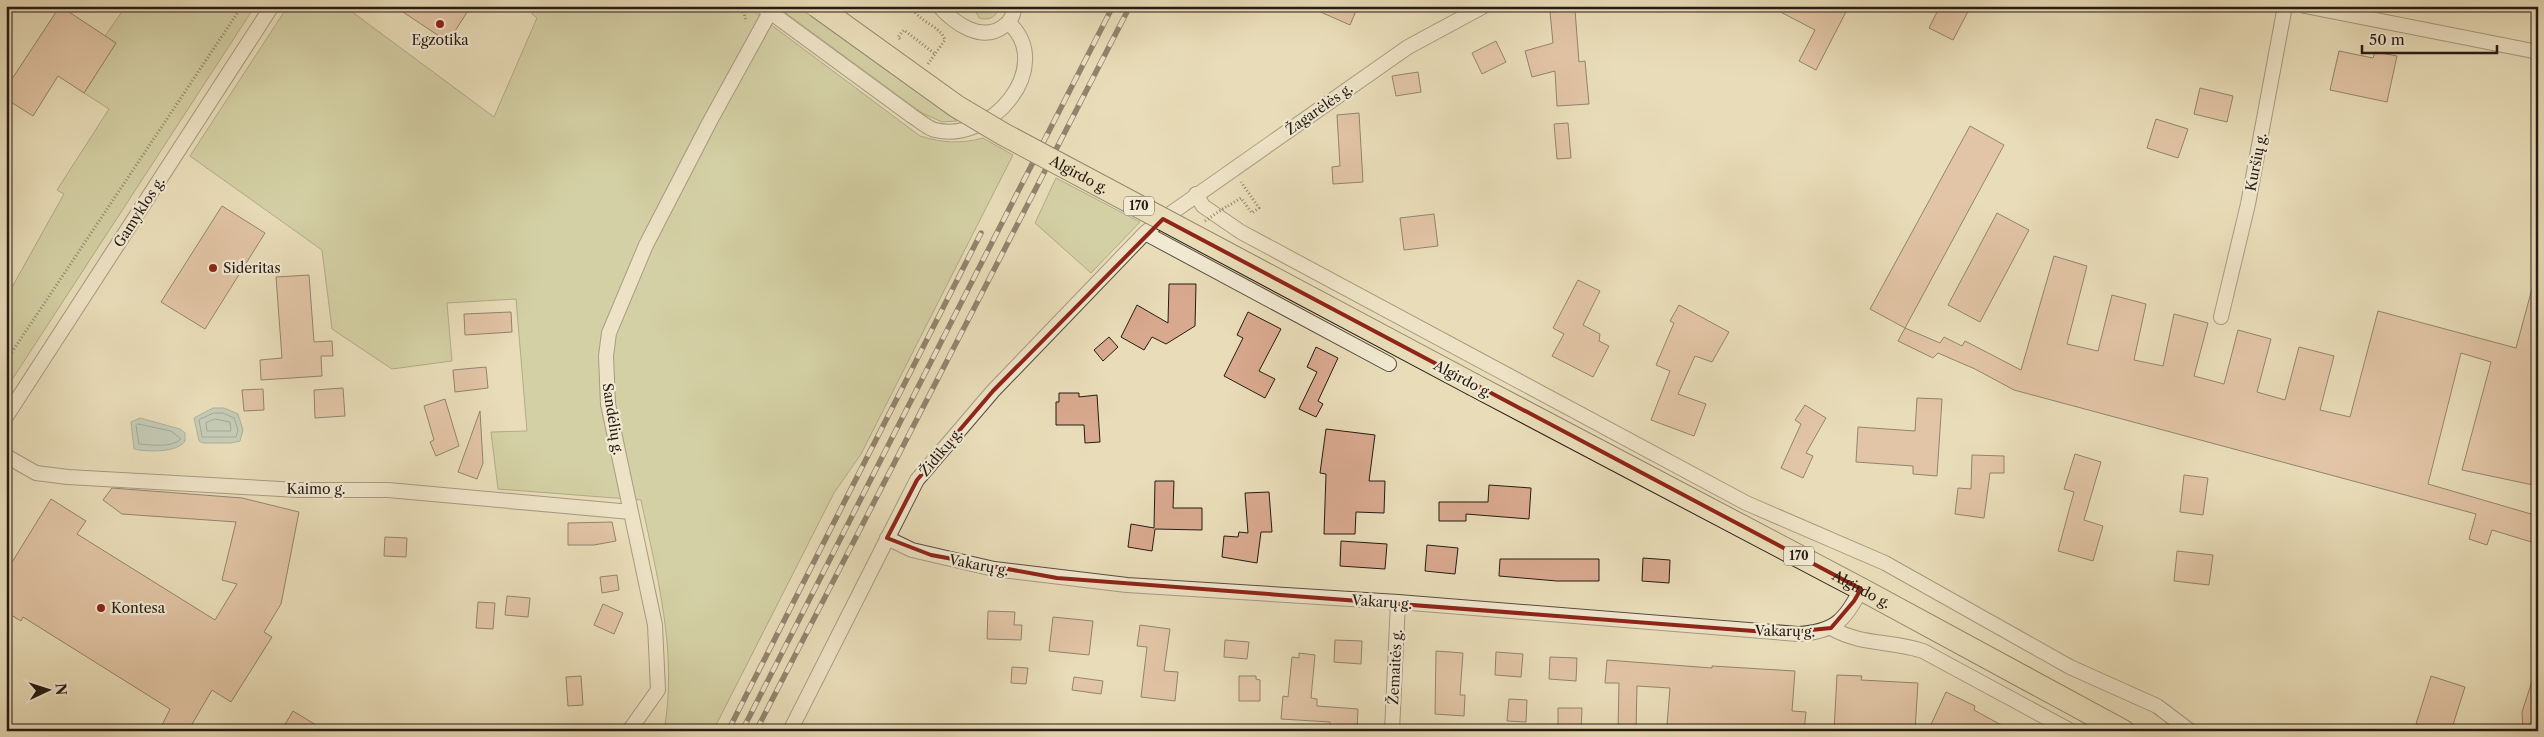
<svg xmlns="http://www.w3.org/2000/svg" width="2544" height="737" viewBox="0 0 2544 737" font-family="'Libre Caslon Text',serif">
	<style>
		.green { fill: #bbc08c; stroke: #706e50 }
		.water { fill: #99bbb5; stroke: #6b7b74 }
		.lines { fill: none; stroke-linecap: round; stroke-linejoin: round }
		.shore { stroke: #606b64; stroke-width: 1 }
		.building { fill: #d9a98f; stroke: #261b13 }
		.minor-casing { stroke: #574c3c; stroke-width: 16 }
		.primary-casing { stroke: #261b13; stroke-width: 24 }
		.path { stroke: #261b13; stroke-width: 3; stroke-dasharray: 1 2.5; stroke-linecap: butt }
		.minor { stroke: #f1e9d2; stroke-width: 14 }
		.primary { stroke: #e9ddb9; stroke-width: 22 }
		.rail-casing { stroke: #261b13; stroke-width: 5.5 }
		.rail { stroke: #f1e9d2; stroke-width: 4; stroke-dasharray: 11; stroke-linecap: butt }
		.primary-bridge-casing { stroke: #261b13; stroke-width: 24; stroke-linecap: butt }
		.path-bridge { stroke: #261b13; stroke-width: 3; stroke-dasharray: 1 2.5; stroke-linecap: butt }
		.primary-bridge { stroke: #e9ddb9; stroke-width: 22 }
		.marked { fill: none; stroke: #8f2418; stroke-width: 4; stroke-linejoin: round }
		.poi-dot { fill: #8f2418; stroke: #f1e9d2; stroke-width: 2 }
		.labels { text-anchor: middle; stroke-width: 4.5; stroke-linejoin: round; paint-order: stroke }
		.shield { fill: #f1e9d2; stroke: #63594c; stroke-width: 1 }
		.shield-label { font-size: 12px; font-weight: bold; fill: #261b13 }
		.poi-label { font-size: 14px; fill: #261b13; stroke: #f1e9d2; text-anchor: start }
		.street-label { font-size: 14px; fill: #261b13; stroke: #f1e9d2 }
	</style>
	<rect width="100%" height="100%" fill="#e9ddb9"/>
	<filter id="stains"><feTurbulence type="fractalNoise" baseFrequency=".004" numOctaves="4"/><feColorMatrix values="0 0 0 0 .2 0 0 0 0 .09 0 0 0 0 .02 0 0 0 .5 -.17"/></filter>
	<radialGradient id="worn" r=".72"><stop offset=".6" stop-color="#630" stop-opacity="0"/><stop offset="1" stop-color="#630" stop-opacity=".3"/></radialGradient>
	<path class="green" d="M 126,6 L 255,6 L 6,389 L 6,298 L 64,194 L 57,190 L 109,109 L 84,93 L 116,43 L 105,36 Z
		M 288,6 L 344,6 L 494,117 L 537,18 L 532,14 L 538,6 L 746,6 L 920,136 C 943,143 960,144 983,138 L 1013,155 L 861,454 L 834,493 L 713,731 L 664,731 C 678,652 657,576 641,500 L 498,489 L 491,432 L 527,431 L 516,299 L 447,303 L 452,361 L 392,369 L 332,329 L 322,250 L 190,156 Z
		M 776,6 L 797,6 L 957,121 L 942,122 L 922,113 Z
		M 973,6 L 999,6 L 999,7 C 997,17 989,21 979,18 Z
		M 1056,178 L 1140,222 L 1091,273 L 1035,223 Z"/>
	<path class="water" d="M 213,408 L 224,408 L 238,414 L 243,430 L 240,441 L 231,443 L 203,443 L 199,441 L 194,418 Z
		M 140,418 L 180,429 L 185,433 L 185,441 C 177,453 147,452 134,449 L 131,422 Z"/>
	<g class="lines">
		<path class="shore" d="M 214,413 L 223,413 L 234,418 L 238,430 L 236,437 L 202,437 L 199,420 Z
			M 215,419 L 230,422 L 231,431 L 207,431 L 206,423 Z
			M 138,424 L 171,431 L 181,439 C 172,448 151,445 139,444 L 136,426 Z"/>
	</g>
	<path class="building" d="M 60,6 L 116,43 L 84,93 L 58,76 L 33,116 L 6,99 L 6,88 Z
		M 394,6 L 471,6 L 448,42 Z
		M 1307,6 L 1358,6 L 1350,25 Z
		M 1769,6 L 1849,6 L 1816,70 L 1799,61 L 1815,30 Z
		M 1940,6 L 1971,6 L 1953,40 L 1929,28 Z
		M 1575,10 L 1579,62 L 1585,61 L 1589,104 L 1557,106 L 1555,71 L 1532,77 L 1525,51 L 1553,43 L 1550,12 Z
		M 1496,41 L 1506,62 L 1482,74 L 1472,53 Z
		M 2339,51 L 2373,58 L 2375,52 L 2397,56 L 2387,102 L 2330,90 Z
		M 1418,72 L 1421,92 L 1396,96 L 1392,76 Z
		M 2200,88 L 2233,96 L 2227,122 L 2194,114 Z
		M 1359,113 L 1363,182 L 1333,184 L 1332,167 L 1340,166 L 1337,115 Z
		M 2156,119 L 2188,129 L 2178,158 L 2147,148 Z
		M 1568,123 L 1571,158 L 1557,159 L 1554,124 Z
		M 1970,126 L 2004,145 L 1905,328 L 1870,309 Z
		M 222,206 L 265,233 L 205,329 L 161,302 Z
		M 1997,213 L 2029,230 L 1980,322 L 1948,305 Z
		M 1434,214 L 1438,246 L 1404,250 L 1400,218 Z
		M 2054,256 L 2087,266 L 2067,344 L 2098,351 L 2112,295 L 2146,304 L 2134,360 L 2163,366 L 2174,314 L 2208,323 L 2194,376 L 2224,384 L 2238,330 L 2271,339 L 2257,392 L 2285,400 L 2299,347 L 2334,356 L 2320,410 L 2350,417 L 2378,311 L 2516,348 L 2533,285 L 2538,285 L 2538,486 L 2462,470 L 2491,362 L 2461,353 L 2428,484 L 2538,516 L 2538,544 L 2492,530 L 2487,545 L 2469,539 L 2476,514 L 2014,390 L 1975,369 L 1938,353 L 1933,358 L 1898,341 L 1905,328 L 1940,343 L 1944,337 L 1962,346 L 1965,341 L 2021,370 Z
		M 309,275 L 314,342 L 332,341 L 333,356 L 321,356 L 322,376 L 261,380 L 260,360 L 282,358 L 276,277 Z
		M 1578,280 L 1600,291 L 1583,325 L 1600,334 L 1599,341 L 1609,346 L 1593,377 L 1552,356 L 1564,334 L 1553,328 Z
		M 1169,284 L 1196,284 L 1195,326 L 1166,344 L 1152,337 L 1144,350 L 1121,337 L 1137,305 L 1168,323 Z
		M 1679,305 L 1729,332 L 1712,362 L 1695,356 L 1678,394 L 1706,404 L 1694,436 L 1651,420 L 1670,371 L 1656,365 L 1674,323 L 1670,321 Z
		M 511,312 L 512,332 L 465,335 L 464,314 Z
		M 1248,312 L 1281,329 L 1259,371 L 1275,379 L 1265,398 L 1224,376 L 1243,338 L 1237,335 Z
		M 1109,337 L 1118,347 L 1103,361 L 1094,350 Z
		M 1316,347 L 1338,358 L 1318,401 L 1323,404 L 1316,417 L 1299,409 L 1317,372 L 1307,367 Z
		M 486,367 L 488,388 L 455,392 L 453,370 Z
		M 343,388 L 345,416 L 315,418 L 314,390 Z
		M 263,389 L 264,410 L 244,411 L 242,390 Z
		M 1059,393 L 1079,393 L 1079,397 L 1097,395 L 1100,442 L 1085,443 L 1084,425 L 1056,425 L 1056,402 L 1059,402 Z
		M 1917,398 L 1942,399 L 1937,476 L 1913,474 L 1913,466 L 1856,462 L 1858,427 L 1915,431 Z
		M 445,399 L 459,446 L 436,456 L 430,442 L 434,440 L 424,406 Z
		M 1805,405 L 1826,418 L 1806,453 L 1813,456 L 1803,478 L 1781,468 L 1801,424 L 1795,420 Z
		M 480,411 L 483,463 L 477,479 L 458,472 Z
		M 1326,429 L 1375,435 L 1369,481 L 1385,481 L 1384,513 L 1356,512 L 1355,534 L 1324,534 L 1326,474 L 1320,473 Z
		M 2075,454 L 2101,462 L 2084,520 L 2103,526 L 2093,561 L 2058,551 L 2074,492 L 2064,489 Z
		M 1972,455 L 2004,456 L 2004,473 L 1990,473 L 1984,518 L 1955,514 L 1958,488 L 1971,489 Z
		M 2184,475 L 2208,478 L 2203,515 L 2180,512 Z
		M 1155,481 L 1174,481 L 1173,508 L 1202,508 L 1202,530 L 1155,529 L 1152,551 L 1128,547 L 1131,524 L 1154,528 Z
		M 1489,485 L 1531,488 L 1529,519 L 1466,514 L 1466,521 L 1439,521 L 1439,502 L 1488,502 Z
		M 112,488 L 242,498 L 299,512 L 281,604 L 264,632 L 272,637 L 231,702 L 212,690 L 188,731 L 159,731 L 170,709 L 23,617 L 21,621 L 6,612 L 6,572 L 51,499 L 86,521 L 77,534 L 215,620 L 237,584 L 222,580 L 236,522 L 122,514 L 103,500 Z
		M 1269,492 L 1272,532 L 1261,532 L 1257,563 L 1222,557 L 1224,536 L 1238,537 L 1239,532 L 1248,533 L 1245,493 Z
		M 612,522 L 616,541 L 594,545 L 568,545 L 568,523 Z
		M 385,537 L 407,538 L 406,557 L 384,556 Z
		M 1341,541 L 1387,544 L 1385,569 L 1340,566 Z
		M 1427,545 L 1458,548 L 1455,574 L 1425,571 Z
		M 2177,551 L 2213,555 L 2209,585 L 2174,581 Z
		M 1643,558 L 1670,560 L 1669,583 L 1642,581 Z
		M 1500,559 L 1599,559 L 1599,581 L 1557,581 L 1499,576 Z
		M 617,575 L 619,590 L 602,593 L 600,577 Z
		M 507,596 L 530,598 L 528,617 L 505,615 Z
		M 478,602 L 495,603 L 493,629 L 476,628 Z
		M 603,604 L 623,613 L 614,634 L 594,625 Z
		M 988,611 L 1015,612 L 1014,625 L 1022,625 L 1021,640 L 987,639 Z
		M 1053,617 L 1093,621 L 1089,655 L 1049,651 Z
		M 1140,625 L 1170,629 L 1164,671 L 1178,672 L 1175,701 L 1141,697 L 1147,647 L 1137,646 Z
		M 1225,640 L 1249,642 L 1247,659 L 1224,657 Z
		M 1335,640 L 1362,641 L 1361,664 L 1334,662 Z
		M 1436,651 L 1463,653 L 1460,695 L 1465,695 L 1464,716 L 1435,714 Z
		M 1496,652 L 1523,654 L 1521,677 L 1495,675 Z
		M 1299,653 L 1315,655 L 1311,698 L 1317,699 L 1317,706 L 1358,709 L 1357,731 L 1330,730 L 1330,722 L 1281,719 L 1283,696 L 1288,697 L 1292,657 L 1299,658 Z
		M 1550,657 L 1577,658 L 1576,681 L 1549,679 Z
		M 1607,660 L 1712,668 L 1712,666 L 1795,671 L 1792,711 L 1806,712 L 1804,731 L 1693,731 L 1693,727 L 1667,725 L 1670,688 L 1637,686 L 1636,730 L 1618,730 L 1619,683 L 1605,683 Z
		M 1012,667 L 1028,668 L 1026,684 L 1011,683 Z
		M 2535,672 L 2538,673 L 2538,731 L 2523,731 L 2522,712 Z
		M 1837,675 L 1862,676 L 1861,680 L 1918,683 L 1915,731 L 1834,731 Z
		M 581,676 L 583,705 L 568,706 L 566,677 Z
		M 1239,676 L 1256,676 L 1256,679 L 1260,680 L 1260,701 L 1239,701 Z
		M 2431,676 L 2465,687 L 2451,731 L 2437,731 L 2416,724 Z
		M 1074,677 L 1103,681 L 1101,694 L 1072,690 Z
		M 1946,692 L 1975,706 L 1974,710 L 2012,731 L 1928,731 Z
		M 1509,699 L 1527,700 L 1526,722 L 1507,721 Z
		M 1558,708 L 1582,708 L 1581,731 L 1558,729 Z
		M 293,711 L 326,731 L 281,731 Z"/>
	<g class="lines">
		<defs>
			<path id="minor" d="M 762,6 L 912,116 C 919,120 927,128 935,130 C 991,144 1056,67 1009,23
				M 939,6 C 955,24 982,43 1004,26 C 1011,21 1014,15 1014,6
				M 2305,6 L 2538,52
				M 1196,194 L 1203,206 L 1241,232 L 1746,503 L 1885,563 L 2070,667 L 2157,706 L 2190,731
				M 1145,233 L 1389,364
				M 2221,317 L 2248,204 L 2285,6
				M 6,417 L 272,6
				M 6,456 L 36,473 L 68,477 L 298,490 L 388,490 L 631,512
				M 887,538 L 912,550 L 994,569 L 1127,585 L 1398,602 L 1798,634 C 1834,632 1845,621 1861,589
				M 1831,628 C 1863,646 1890,640 1923,651 L 2071,731
				M 629,731 L 658,690 L 655,625 L 608,404 L 606,356 L 609,333 L 646,245 L 709,123 L 770,12
				M 790,731 L 917,480 L 993,391 L 1145,233 L 1160,221 L 1408,47 L 1484,6
				M 1392,731 L 1398,602"/>
			<g id="primary">
				<path id="s1" d="M 1474,385 L 1861,589 L 2123,731"/>
			</g>
		</defs>
		<use href="#minor" class="minor-casing"/>
		<use href="#primary" class="primary-casing"/>
		<path class="path" d="M 739,6 L 744,13 L 746,21
			M 900,39 L 898,37 L 904,30 L 935,54 L 945,40 C 940,25 917,22 912,6
			M 928,64 L 935,54
			M 1228,206 L 1241,198 L 1252,213 L 1259,208 L 1241,182
			M 6,361 L 242,6"/>
		<use href="#minor" class="minor"/>
		<use href="#primary" class="primary"/>
		<defs>
			<path id="rail" d="M 728,731 L 981,233
				M 742,731 L 1113,6
				M 756,731 L 1130,6"/>
		</defs>
		<use href="#rail" class="rail-casing"/>
		<use href="#rail" class="rail"/>
		<defs>
			<g id="primary-bridge">
				<path id="s2" d="M 817,6 L 956,106 L 1003,134 L 1474,385"/>
			</g>
		</defs>
		<use href="#primary-bridge" class="primary-bridge-casing"/>
		<path class="path-bridge" d="M 1205,221 L 1227,206"/>
		<use href="#primary-bridge" class="primary-bridge"/>
	</g>
	<path d="M0 0H2544V737H0ZM 1163,219 L 1861,589 L 1854,601 L 1831,628 L 1781,633 L 1057,578 L 931,555 L 887,538 L 917,480 L 993,391 Z" fill="#e9ddb9" fill-opacity=".55" fill-rule="evenodd"/>
	<path class="marked" d="M 1163,219 L 1861,589 L 1854,601 L 1831,628 L 1781,633 L 1057,578 L 931,555 L 887,538 L 917,480 L 993,391 Z"/>
	<g class="poi-dot">
		<circle cx="440" cy="24" r="5"/>
		<circle cx="213" cy="268" r="5"/>
		<circle cx="101" cy="608" r="5"/>
	</g>
	<g class="labels">
		<g class="shield">
			<rect x="1124" y="196.5" width="30" height="19" rx="4"/>
			<rect x="1784" y="546.5" width="30" height="19" rx="4"/>
		</g>
		<g class="shield-label">
			<text x="1139" y="210">170</text>
			<text x="1799" y="560">170</text>
		</g>
		<g class="poi-label">
			<text x="440" y="45" text-anchor="middle">Egzotika</text>
			<text x="223" y="273">Sideritas</text>
			<text x="111" y="613">Kontesa</text>
		</g>
		<g class="street-label">
			<text transform="translate(1319 109) rotate(-35)" y="5">Žagarėlės g.</text>
			<text transform="translate(2256 162) rotate(-79)" y="5">Kuršių g.</text>
			<text dy="5" stroke="none"><textPath href="#s2" startOffset="312">Algirdo g.</textPath></text>
			<text transform="translate(139 212) rotate(-57)" y="5">Gamyklos g.</text>
			<text transform="translate(1463 379) rotate(28)" y="5">Algirdo g.</text>
			<text transform="translate(613 419) rotate(81)" y="5">Sandėlių g.</text>
			<text transform="translate(941 452) rotate(-50)" y="5">Židikų g.</text>
			<text x="316" y="494">Kaimo g.</text>
			<text transform="translate(979 565) rotate(11)" y="5">Vakarų g.</text>
			<text dy="5" stroke="none"><textPath href="#s1" startOffset="438">Algirdo g.</textPath></text>
			<text transform="translate(1382 602) rotate(4)" y="5">Vakarų g.</text>
			<text transform="translate(1785 631) rotate(1)" y="5">Vakarų g.</text>
			<text transform="translate(1395 667) rotate(-87)" y="5">Žemaitės g.</text>
		</g>
	</g>
	<rect width="2544" height="737" fill="none" stroke="#e9ddb9" stroke-width="25"/>
	<rect x="8" y="8" width="2529" height="722" fill="none" stroke="#261b13" stroke-width="2.5"/>
	<rect x="12" y="12" width="2519" height="712" fill="none" stroke="#261b13"/>
	<g transform="translate(48 690) rotate(86)" stroke="#f1e9d2" stroke-width="4" paint-order="stroke">
	<path d="M0-4L9 19L0 12L-9 19Z" fill="#261b13"/>
	<text y="-8" font-size="14" font-weight="bold" text-anchor="middle" fill="#261b13">N</text>
	</g>
	<path d="M2362 45v8h135v-8" fill="none" stroke="#261b13" stroke-width="2.5"/>
	<text x="2369" y="45" font-size="15" fill="#261b13" stroke="#f1e9d2" stroke-width="4" paint-order="stroke">50 m</text>
	<rect width="100%" height="100%" filter="url(#stains)"/>
	<rect width="100%" height="100%" fill="url(#worn)"/>
</svg>
